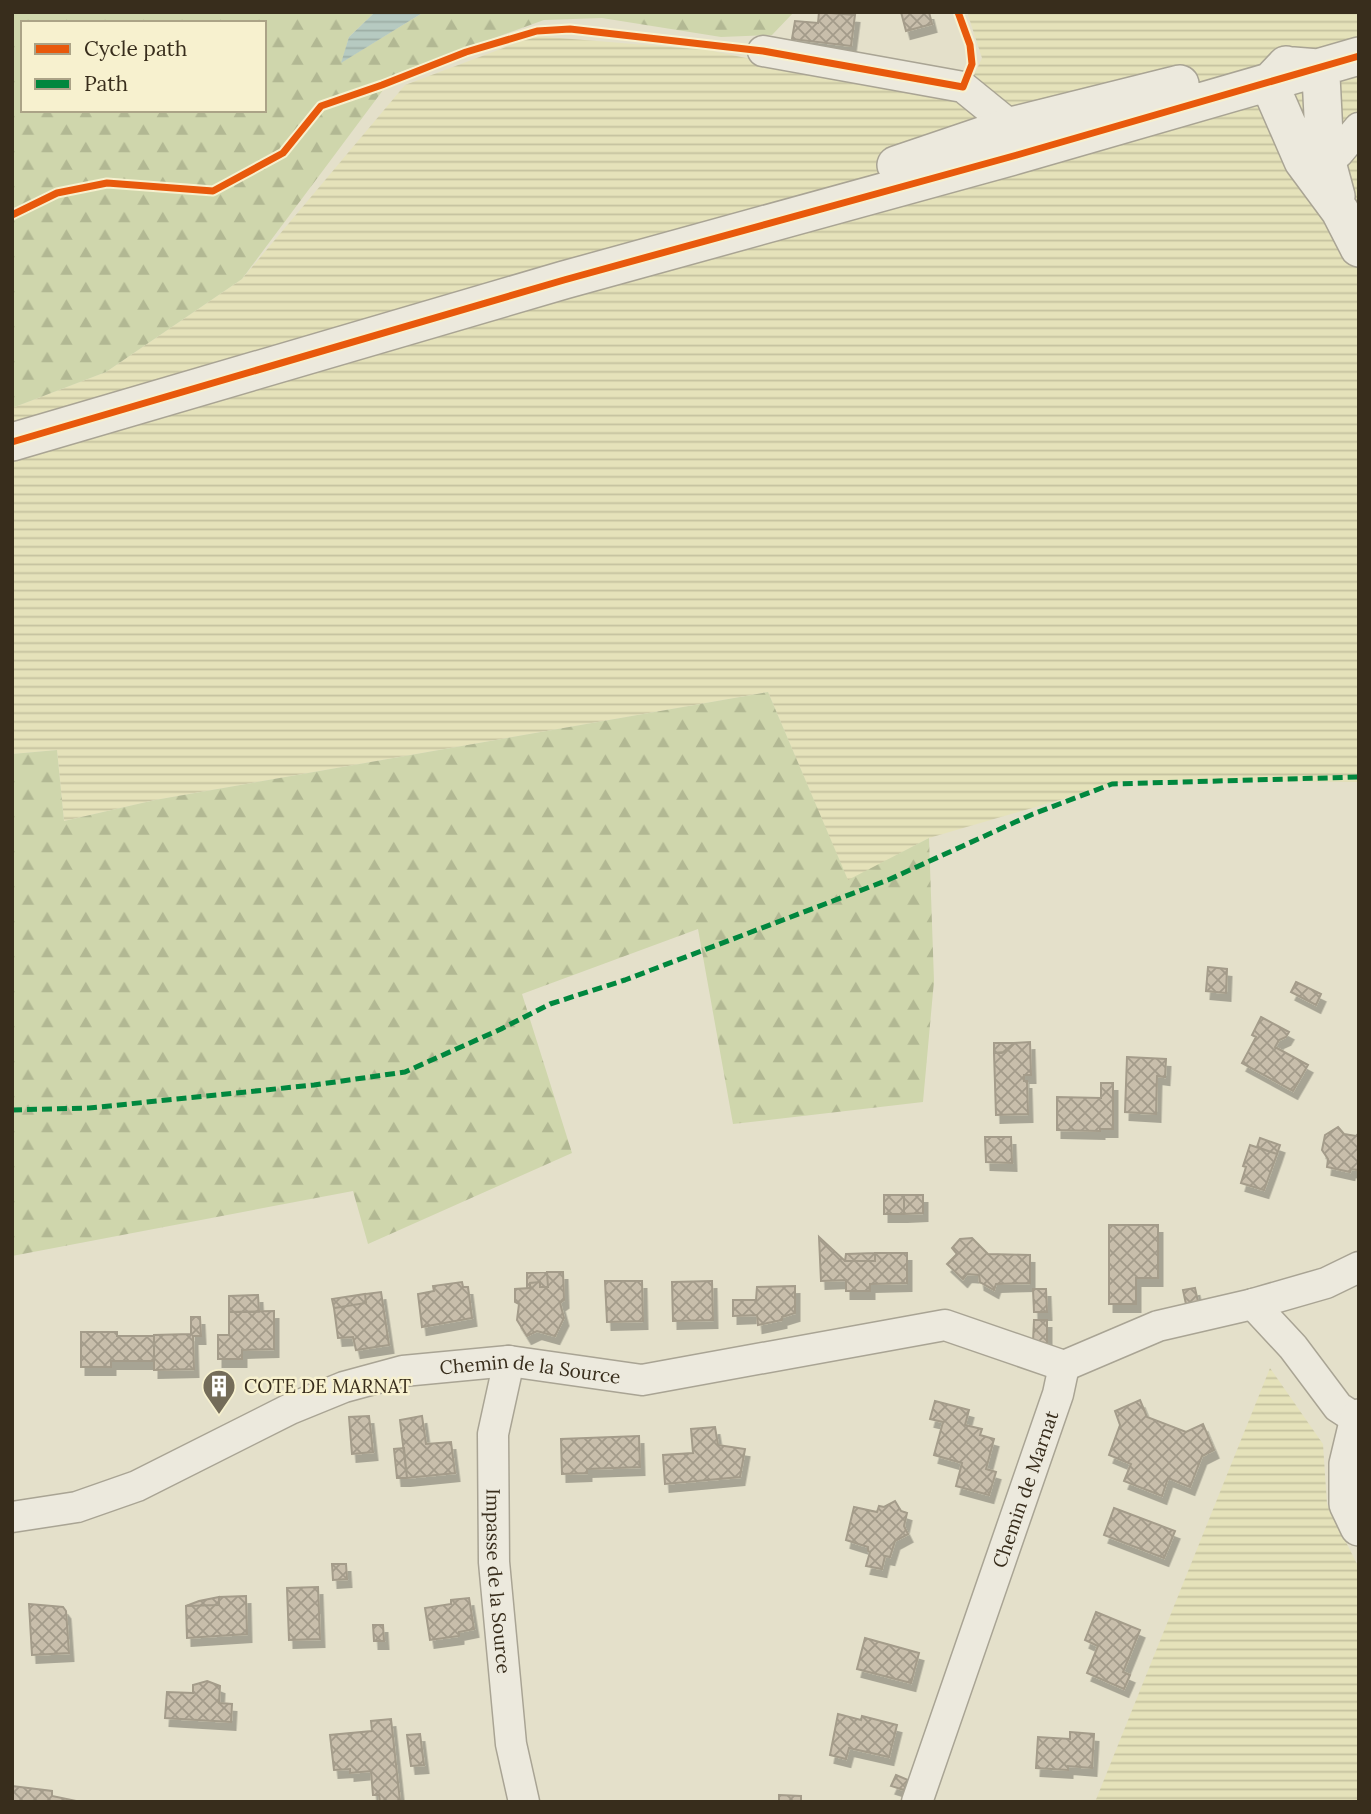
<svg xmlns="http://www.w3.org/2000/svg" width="1371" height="1814" viewBox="0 0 1371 1814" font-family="Lora,serif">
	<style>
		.farmland { fill: url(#farmland-rules) }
		.forest { fill: url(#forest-firs); fill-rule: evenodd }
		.water { fill: url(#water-rules) }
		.building { fill: url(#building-cross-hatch); stroke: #a49c8a; stroke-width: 2; filter: url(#shadow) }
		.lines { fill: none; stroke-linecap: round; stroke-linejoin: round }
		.minor-casing { stroke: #a9a494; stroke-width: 33 }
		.tertiary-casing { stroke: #a9a494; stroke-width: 40 }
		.minor { stroke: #ece9dd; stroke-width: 30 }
		.tertiary { stroke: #ece9dd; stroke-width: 37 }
		.quiet { stroke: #00873e; stroke-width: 5; stroke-dasharray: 10 5; stroke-linecap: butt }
		.cycleway-casing { stroke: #f7f1cf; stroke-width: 11 }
		.cycleway { stroke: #e8590c; stroke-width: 7 }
		.labels { text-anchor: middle; stroke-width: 5; stroke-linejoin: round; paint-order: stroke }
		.street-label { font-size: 19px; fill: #382d1c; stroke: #f7f1cf }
		.poi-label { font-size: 19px; fill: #382d1c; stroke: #f7f1cf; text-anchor: start }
	</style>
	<defs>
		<pattern id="farmland-rules" width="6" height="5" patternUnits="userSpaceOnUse" patternTransform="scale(1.75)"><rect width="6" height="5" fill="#e5e2ba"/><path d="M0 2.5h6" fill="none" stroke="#c5c29f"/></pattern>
		<pattern id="forest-firs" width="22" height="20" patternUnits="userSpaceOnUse" patternTransform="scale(1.75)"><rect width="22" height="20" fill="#cfd6ac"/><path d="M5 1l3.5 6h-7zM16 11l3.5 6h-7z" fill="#b2b893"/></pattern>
		<pattern id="water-rules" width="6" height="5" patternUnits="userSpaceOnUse" patternTransform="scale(1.75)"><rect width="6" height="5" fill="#b6cac1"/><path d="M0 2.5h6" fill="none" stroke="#9daea5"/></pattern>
		<pattern id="building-cross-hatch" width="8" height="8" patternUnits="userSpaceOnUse" patternTransform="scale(1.75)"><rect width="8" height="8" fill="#c8beab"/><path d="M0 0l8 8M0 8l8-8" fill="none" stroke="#a39b8a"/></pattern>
		<filter id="shadow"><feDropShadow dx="4.5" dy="8" stdDeviation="0" flood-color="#0004"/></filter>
	</defs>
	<rect width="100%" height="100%" fill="#e4e0ca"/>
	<path class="farmland" d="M 967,12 L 1359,12 L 1359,782 L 1128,780 L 929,838 L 848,881 L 768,692 L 155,800 L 64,821 L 57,750 L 12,754 L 12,408 L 106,372 L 242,279 L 405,85 L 535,36 L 708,50 L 961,103 L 982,58 Z
		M 1270,1368 L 1323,1444 L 1327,1504 L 1359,1568 L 1359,1802 L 1095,1802 Z"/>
	<path class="forest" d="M 12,12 L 375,12 L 349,37 L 342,62 L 424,12 L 794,12 L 772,35 L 721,37 L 602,18 L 544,20 L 395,74 L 242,279 L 106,372 L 12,408 ZM 23,23 L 264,23 L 264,110 L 23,110 Z
		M 768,692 L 848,880 L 929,838 L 934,981 L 923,1102 L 733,1124 L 698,929 L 522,994 L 572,1153 L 368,1244 L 353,1191 L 12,1256 L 12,754 L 57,750 L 64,821 L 155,800 Z"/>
	<path class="water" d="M 375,12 L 424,12 L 341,63 L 349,37 Z"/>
	<path class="building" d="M 819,12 L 855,15 L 851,46 L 792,39 L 795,21 L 818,23 Z
		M 901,12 L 929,12 L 932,24 L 906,31 Z
		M 1208,967 L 1227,969 L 1226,993 L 1206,991 Z
		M 1296,982 L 1321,994 L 1316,1005 L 1291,992 Z
		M 1261,1017 L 1289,1032 L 1286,1037 L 1279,1040 L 1275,1047 L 1308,1065 L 1293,1091 L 1242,1063 L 1256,1037 L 1252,1035 Z
		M 1030,1042 L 1031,1075 L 1024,1075 L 1024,1081 L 1027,1081 L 1028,1114 L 996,1115 L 994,1053 L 1005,1052 L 1014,1043 Z
		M 994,1043 L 1014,1043 L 1002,1053 L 994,1053 Z
		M 1127,1057 L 1166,1059 L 1165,1077 L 1157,1076 L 1156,1114 L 1125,1112 Z
		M 1101,1083 L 1113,1083 L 1113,1129 L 1100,1129 L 1100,1131 L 1057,1130 L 1057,1097 L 1101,1098 Z
		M 1338,1127 L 1344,1134 L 1356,1136 L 1359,1133 L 1359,1170 L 1351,1169 L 1350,1172 L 1327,1167 L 1328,1159 L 1322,1150 L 1325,1135 Z
		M 985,1137 L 1011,1137 L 1012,1163 L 986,1162 Z
		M 1260,1138 L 1280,1145 L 1277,1154 L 1257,1147 Z
		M 1250,1145 L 1277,1154 L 1264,1190 L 1241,1183 L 1246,1167 L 1243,1166 Z
		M 884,1195 L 904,1195 L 904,1214 L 884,1214 Z
		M 904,1195 L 923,1195 L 923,1213 L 904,1214 Z
		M 1109,1225 L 1158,1225 L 1158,1278 L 1136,1278 L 1136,1304 L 1109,1304 Z
		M 819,1237 L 845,1261 L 875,1261 L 875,1253 L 907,1253 L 907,1283 L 870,1284 L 870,1291 L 846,1291 L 846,1280 L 821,1281 Z
		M 972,1238 L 988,1254 L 1030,1255 L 1030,1283 L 996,1284 L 994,1290 L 980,1282 L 979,1275 L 967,1274 L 963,1279 L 947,1264 L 957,1254 L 952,1248 L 960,1239 Z
		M 875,1253 L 875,1261 L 845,1261 L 846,1254 Z
		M 547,1272 L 563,1272 L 564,1300 L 560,1303 L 564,1318 L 555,1336 L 537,1331 L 527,1336 L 517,1320 L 519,1304 L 515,1302 L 515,1289 L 530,1288 L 530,1283 L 540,1282 L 540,1287 L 548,1287 Z
		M 547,1272 L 548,1287 L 540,1287 L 540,1282 L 530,1283 L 530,1288 L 527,1288 L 527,1273 Z
		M 605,1281 L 642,1281 L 643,1321 L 607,1322 Z
		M 712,1281 L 713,1320 L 673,1321 L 672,1282 Z
		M 462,1282 L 463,1287 L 468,1287 L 472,1318 L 422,1327 L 418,1294 L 434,1291 L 433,1286 Z
		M 795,1286 L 795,1313 L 782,1317 L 782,1320 L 758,1325 L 757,1315 L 733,1316 L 733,1300 L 756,1300 L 757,1287 Z
		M 1195,1288 L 1199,1306 L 1187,1309 L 1183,1290 Z
		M 1033,1289 L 1046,1289 L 1047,1312 L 1034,1312 Z
		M 381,1292 L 389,1345 L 356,1350 L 353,1337 L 338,1338 L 334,1308 L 366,1303 L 365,1294 Z
		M 365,1294 L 366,1303 L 334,1308 L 332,1299 Z
		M 258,1295 L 259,1312 L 229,1312 L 229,1296 Z
		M 274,1311 L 274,1349 L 242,1350 L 242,1359 L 218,1359 L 218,1335 L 229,1335 L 229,1312 Z
		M 191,1317 L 200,1317 L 201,1336 L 193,1336 L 194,1369 L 154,1370 L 154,1335 L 191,1334 Z
		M 1034,1320 L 1047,1320 L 1047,1343 L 1033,1342 Z
		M 81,1332 L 117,1332 L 117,1336 L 154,1336 L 154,1361 L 111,1361 L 111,1367 L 81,1367 Z
		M 1140,1400 L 1147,1417 L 1186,1432 L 1203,1424 L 1214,1450 L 1202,1456 L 1190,1487 L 1168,1478 L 1162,1496 L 1124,1481 L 1131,1464 L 1109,1455 L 1120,1425 L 1115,1411 Z
		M 935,1401 L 969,1410 L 965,1425 L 982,1429 L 980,1435 L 994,1439 L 986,1469 L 996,1472 L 989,1495 L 956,1486 L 962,1463 L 934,1455 L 943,1422 L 930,1419 Z
		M 369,1416 L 373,1452 L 352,1454 L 349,1417 Z
		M 422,1416 L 426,1444 L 451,1442 L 455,1473 L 407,1478 L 400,1420 Z
		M 715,1427 L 718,1445 L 745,1449 L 740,1477 L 665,1484 L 663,1455 L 693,1453 L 691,1429 Z
		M 639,1436 L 640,1467 L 587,1469 L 587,1473 L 562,1474 L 561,1439 Z
		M 404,1448 L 407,1478 L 397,1478 L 394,1449 Z
		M 895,1501 L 901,1511 L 907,1513 L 904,1526 L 908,1534 L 895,1541 L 890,1557 L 885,1556 L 882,1569 L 866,1566 L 870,1552 L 868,1551 L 868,1547 L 846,1540 L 854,1507 L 877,1512 L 879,1506 L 884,1507 Z
		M 1114,1508 L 1175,1531 L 1164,1558 L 1104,1535 Z
		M 332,1564 L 346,1564 L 347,1579 L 333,1580 Z
		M 318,1587 L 320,1639 L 289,1640 L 287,1588 Z
		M 246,1596 L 247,1634 L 187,1638 L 186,1606 L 219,1605 L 219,1597 Z
		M 219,1597 L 219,1605 L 186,1606 L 199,1601 Z
		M 469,1598 L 474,1629 L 459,1632 L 459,1636 L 430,1640 L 425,1608 L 451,1604 L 451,1600 Z
		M 29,1604 L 63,1607 L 66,1611 L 69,1653 L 32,1655 Z
		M 1096,1612 L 1140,1630 L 1123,1672 L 1130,1675 L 1124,1689 L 1087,1673 L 1098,1646 L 1085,1640 Z
		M 373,1625 L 383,1625 L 384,1641 L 374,1641 Z
		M 865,1638 L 919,1653 L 911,1683 L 857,1669 Z
		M 207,1681 L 220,1686 L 219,1703 L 232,1704 L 231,1722 L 165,1718 L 167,1692 L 193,1693 L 193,1685 Z
		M 838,1714 L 861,1720 L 862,1716 L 897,1725 L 889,1757 L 849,1748 L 846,1759 L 830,1755 Z
		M 391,1719 L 400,1801 L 380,1802 L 379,1795 L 373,1795 L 371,1771 L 350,1773 L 350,1769 L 334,1770 L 330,1735 L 372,1731 L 371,1721 Z
		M 1070,1732 L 1094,1734 L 1092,1768 L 1068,1766 L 1068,1770 L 1036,1768 L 1038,1737 L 1070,1739 Z
		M 420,1734 L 424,1765 L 411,1766 L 407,1735 Z
		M 896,1775 L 908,1780 L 904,1790 L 891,1786 Z
		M 12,1786 L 52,1791 L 52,1796 L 81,1802 L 12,1802 Z
		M 779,1795 L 801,1796 L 801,1802 L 779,1802 Z"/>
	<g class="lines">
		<defs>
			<g id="minor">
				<path d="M 763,51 L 963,87 L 1011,126 L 1014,143"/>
				<path d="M 1307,160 L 1338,153 L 1359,128"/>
				<path d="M 1253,1304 L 1293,1347 L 1338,1407 L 1358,1420"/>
				<path id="s1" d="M 509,1361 L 493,1434 L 494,1562 L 511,1744 L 524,1802"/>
				<path d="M 1064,1366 L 1158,1326 L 1253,1304 L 1326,1283 L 1359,1267"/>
				<path id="s2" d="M 12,1517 L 77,1507 L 137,1486 L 290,1409 L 344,1387 L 403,1371 L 509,1361 L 642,1380 L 945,1325 L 1064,1366"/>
				<path id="s3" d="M 917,1802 L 1058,1394 L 1064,1366"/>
			</g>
			<path id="tertiary" d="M 1286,65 L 1269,83 L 1303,161 L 1340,211 L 1359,248
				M 1293,66 L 1318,68 L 1321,76 L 1325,155 L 1336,196
				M 896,165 L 1011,126 L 1180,84
				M 12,442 L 564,280 L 1017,155 L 1359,56
				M 1359,1418 L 1348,1464 L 1348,1504 L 1359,1527"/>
		</defs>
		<use href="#minor" class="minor-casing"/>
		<use href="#tertiary" class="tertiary-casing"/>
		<use href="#minor" class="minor"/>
		<use href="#tertiary" class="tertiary"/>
		<path class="quiet" d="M 12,1110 L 89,1108 L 314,1085 L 405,1072 L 501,1029 L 550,1004 L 625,980 L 888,880 L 1033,814 L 1112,784 L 1359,777"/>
		<defs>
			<path id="cycleway" d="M 12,215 L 57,193 L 107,183 L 213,191 L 283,153 L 321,106 L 382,85 L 466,52 L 537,31 L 570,29 L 763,51 L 963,87 L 972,64 L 970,45 L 958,12
				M 12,442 L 564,280 L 1017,155 L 1359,56"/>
		</defs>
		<use href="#cycleway" class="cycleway-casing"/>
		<use href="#cycleway" class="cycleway"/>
	</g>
	<defs>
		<symbol id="building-pin" viewBox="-11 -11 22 30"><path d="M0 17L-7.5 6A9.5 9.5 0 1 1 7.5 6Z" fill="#746c59" stroke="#f7f1cf"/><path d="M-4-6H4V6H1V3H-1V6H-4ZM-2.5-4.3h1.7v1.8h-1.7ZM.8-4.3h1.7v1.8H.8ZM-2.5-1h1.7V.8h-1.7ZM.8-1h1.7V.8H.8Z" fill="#fff"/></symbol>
	</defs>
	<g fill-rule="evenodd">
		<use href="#building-pin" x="200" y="1367" width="38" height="52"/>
	</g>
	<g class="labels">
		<g class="street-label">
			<text dy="7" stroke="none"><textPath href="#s2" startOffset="548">Chemin de la Source</textPath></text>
			<text dy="7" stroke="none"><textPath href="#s3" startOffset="331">Chemin de Marnat</textPath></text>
			<text dy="7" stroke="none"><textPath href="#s1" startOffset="222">Impasse de la Source</textPath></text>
		</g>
		<g class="poi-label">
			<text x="244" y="1393">COTE DE MARNAT</text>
		</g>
	</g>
	<rect width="1371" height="1814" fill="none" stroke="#382d1c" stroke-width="28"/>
	<rect x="21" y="21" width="245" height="91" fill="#f7f1cf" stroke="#aba387" stroke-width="2"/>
	<rect x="35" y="44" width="35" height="10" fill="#e8590c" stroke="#aba387" stroke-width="2"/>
	<text x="84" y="56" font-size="21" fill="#382d1c">Cycle path</text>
	<rect x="35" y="79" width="35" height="10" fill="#00873e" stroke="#aba387" stroke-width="2"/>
	<text x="84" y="91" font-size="21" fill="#382d1c">Path</text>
</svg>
